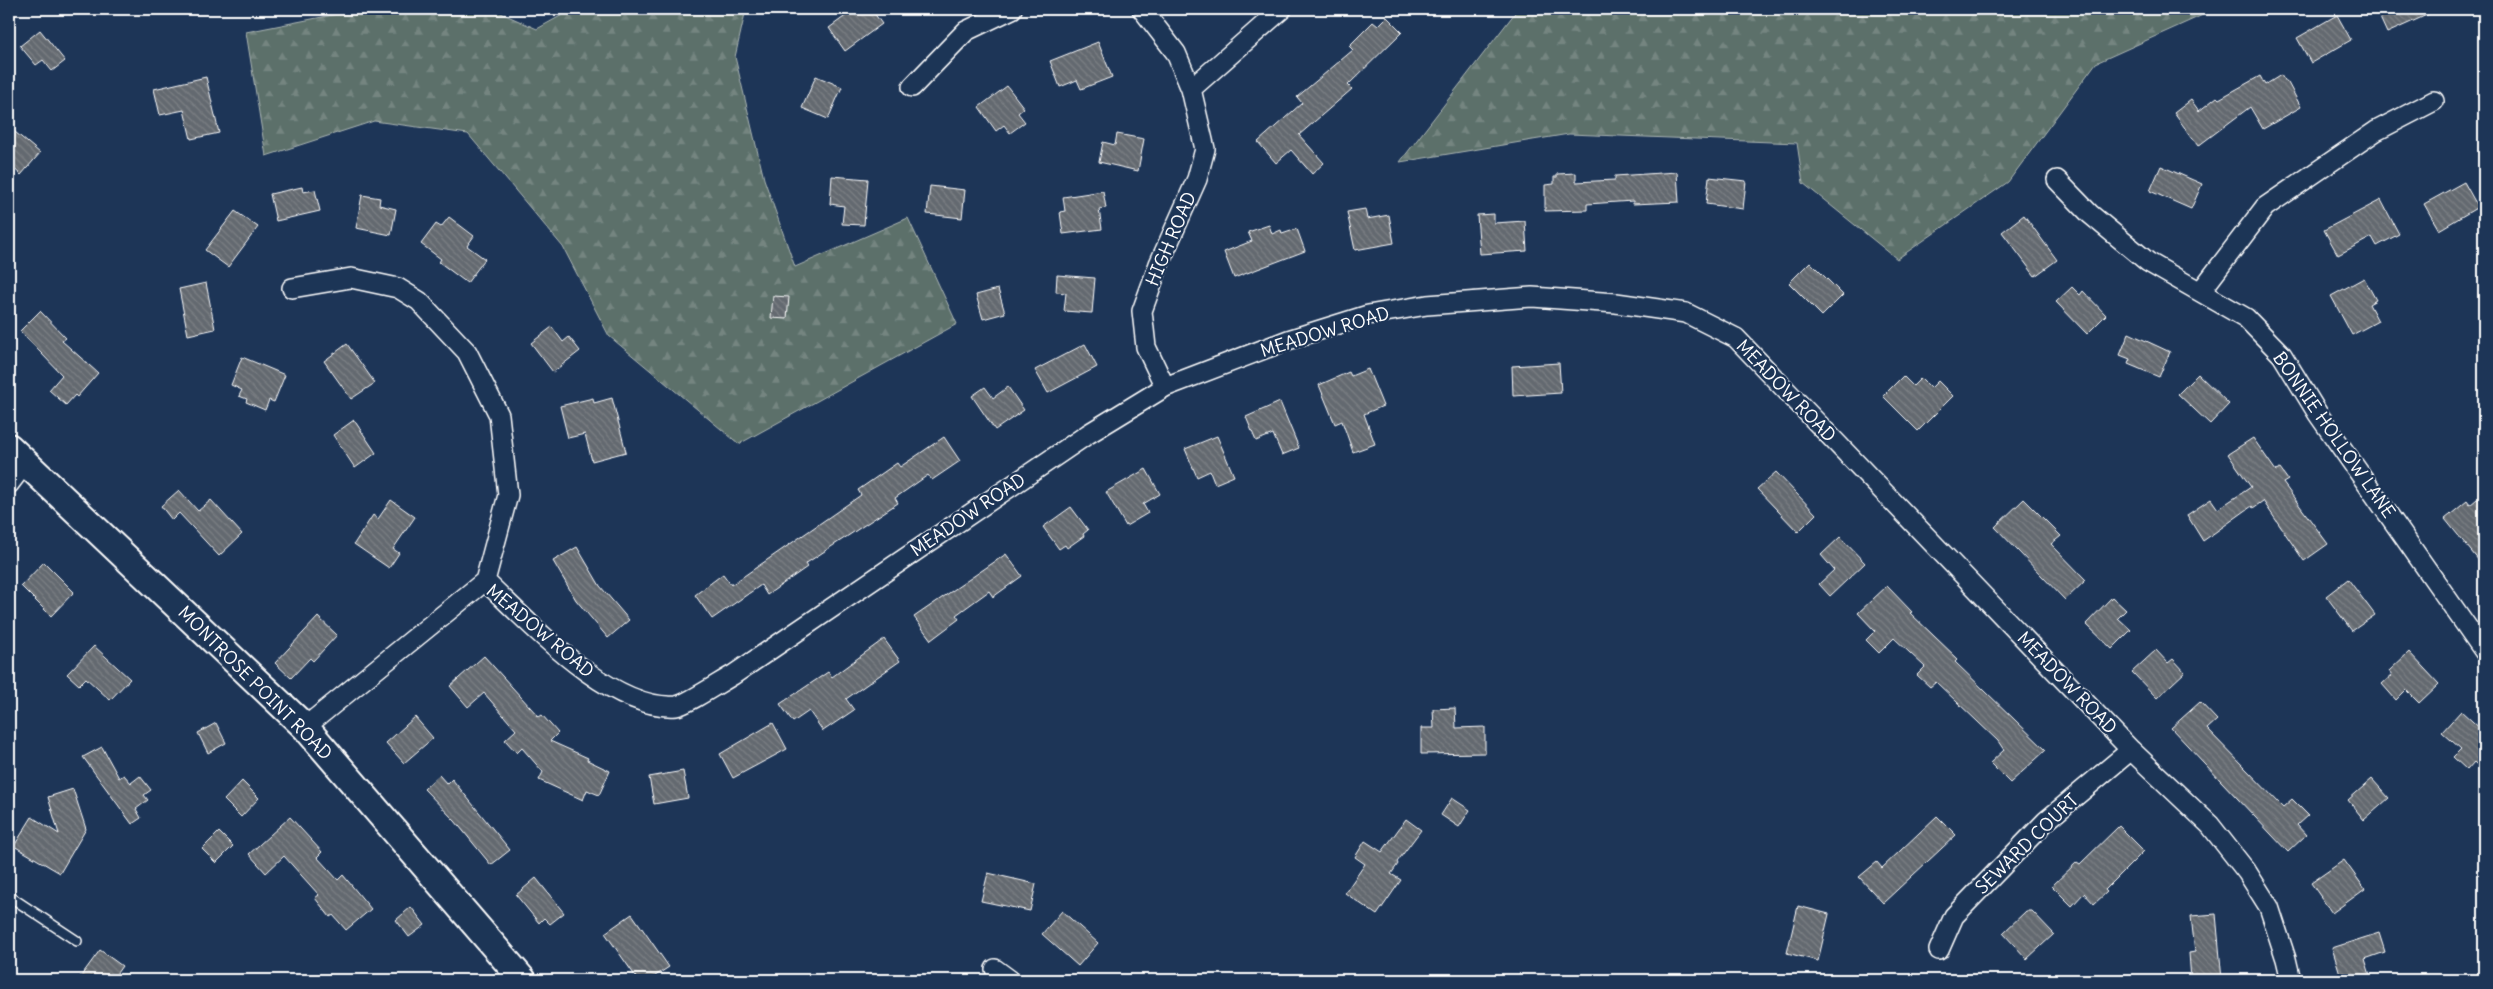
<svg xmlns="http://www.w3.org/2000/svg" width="2493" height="989" viewBox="0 0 2493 989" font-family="Delius,sans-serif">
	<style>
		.forest { fill: url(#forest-firs); stroke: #adb7b4 }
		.building { fill: url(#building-back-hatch); stroke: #fff }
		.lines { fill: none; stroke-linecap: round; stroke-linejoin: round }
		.lane-casing { stroke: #fff; stroke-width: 12 }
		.street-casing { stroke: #fff; stroke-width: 22 }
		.secondary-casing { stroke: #fff; stroke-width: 30 }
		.lane { stroke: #1d3557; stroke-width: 9 }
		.street { stroke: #1d3557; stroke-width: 19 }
		.secondary { stroke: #1d3557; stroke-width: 26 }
		.labels { text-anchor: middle; stroke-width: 4.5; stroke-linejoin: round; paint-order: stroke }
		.street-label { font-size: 18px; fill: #fff; stroke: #1d3557 }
	</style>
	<defs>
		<pattern id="forest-firs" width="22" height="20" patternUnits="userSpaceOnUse" patternTransform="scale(1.25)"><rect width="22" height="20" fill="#5b6f6a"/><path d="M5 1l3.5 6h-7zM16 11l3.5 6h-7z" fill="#748580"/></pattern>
		<pattern id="building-back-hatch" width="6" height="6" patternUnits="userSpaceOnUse" patternTransform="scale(1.25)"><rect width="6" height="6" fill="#64696f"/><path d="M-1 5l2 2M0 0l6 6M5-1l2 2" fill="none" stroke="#7b8085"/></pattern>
	</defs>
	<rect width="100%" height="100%" fill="#1d3557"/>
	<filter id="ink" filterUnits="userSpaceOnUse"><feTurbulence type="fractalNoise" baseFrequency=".02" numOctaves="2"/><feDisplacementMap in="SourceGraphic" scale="10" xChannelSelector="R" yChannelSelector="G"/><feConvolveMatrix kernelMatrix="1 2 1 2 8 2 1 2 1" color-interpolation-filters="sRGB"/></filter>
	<g filter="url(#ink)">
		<path class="forest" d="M 363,9 L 492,9 L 537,29 L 573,9 L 746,9 L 735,57 L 764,179 L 795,267 L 908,218 L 957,324 L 739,444 L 609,336 L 563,247 L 468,134 L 374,121 L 266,156 L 246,32 Z
			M 1518,9 L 2216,9 L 2096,63 L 2008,182 L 1897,259 L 1803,183 L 1797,143 L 1569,134 L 1400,162 Z"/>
		<path class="building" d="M 855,9 L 871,9 L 882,24 L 845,51 L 829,28 Z
			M 2376,9 L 2440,9 L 2387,33 Z
			M 2337,15 L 2351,40 L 2311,63 L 2297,38 Z
			M 1387,17 L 1402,32 L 1348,85 L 1352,89 L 1299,135 L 1324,163 L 1312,174 L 1291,150 L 1276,163 L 1258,142 L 1302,103 L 1297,97 L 1353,50 L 1349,46 L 1373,22 L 1378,26 Z
			M 40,30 L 65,61 L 52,71 L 43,60 L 36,65 L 20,46 Z
			M 1098,42 L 1112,77 L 1081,89 L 1077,80 L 1060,87 L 1050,61 Z
			M 2281,75 L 2285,82 L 2287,81 L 2301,107 L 2263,129 L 2250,107 L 2198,146 L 2174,113 L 2191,100 L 2199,111 L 2217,97 L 2219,99 L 2260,76 L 2265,85 Z
			M 816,76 L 842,87 L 828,119 L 802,108 Z
			M 206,77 L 219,133 L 191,139 L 184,110 L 160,115 L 154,89 Z
			M 1007,86 L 1024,108 L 1018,113 L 1025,122 L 1010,133 L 1004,125 L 996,131 L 979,107 Z
			M 9,127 L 40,153 L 21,175 L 9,164 Z
			M 1117,134 L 1144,139 L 1138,171 L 1099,162 L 1103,142 L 1115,145 Z
			M 2161,166 L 2202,184 L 2191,209 L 2150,191 Z
			M 1677,172 L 1679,202 L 1633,204 L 1633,201 L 1587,204 L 1587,210 L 1545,211 L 1545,185 L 1554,184 L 1554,177 L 1557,177 L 1557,174 L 1576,173 L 1576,182 L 1615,180 L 1615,176 Z
			M 832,176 L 868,179 L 864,225 L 842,224 L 844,206 L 830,204 Z
			M 1709,177 L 1746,181 L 1743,209 L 1706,204 Z
			M 2464,182 L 2478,207 L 2439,230 L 2424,204 Z
			M 930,186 L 965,190 L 962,218 L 927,214 Z
			M 302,187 L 303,192 L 315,190 L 320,211 L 276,221 L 270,194 Z
			M 1103,191 L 1106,208 L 1099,209 L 1102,229 L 1063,234 L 1060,212 L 1065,211 L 1063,197 Z
			M 362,195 L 380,198 L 379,205 L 396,209 L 391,235 L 356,228 Z
			M 2381,200 L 2399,234 L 2377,246 L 2372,237 L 2338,255 L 2324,230 Z
			M 1365,209 L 1367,219 L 1389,215 L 1394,243 L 1355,250 L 1347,212 Z
			M 235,211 L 258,227 L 228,267 L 205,250 Z
			M 1494,214 L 1494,223 L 1525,221 L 1527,251 L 1480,254 L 1477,215 Z
			M 2024,215 L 2057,260 L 2035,276 L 2002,232 Z
			M 449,217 L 474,236 L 467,246 L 485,259 L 467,283 L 439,262 L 441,259 L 421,244 L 436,224 L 441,227 Z
			M 1269,225 L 1272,234 L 1281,230 L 1282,234 L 1297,229 L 1305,251 L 1234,278 L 1224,252 L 1252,241 L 1248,232 Z
			M 1810,262 L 1843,295 L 1822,316 L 1789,283 Z
			M 1057,275 L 1095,278 L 1092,313 L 1064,311 L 1066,293 L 1056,292 Z
			M 2364,278 L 2376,300 L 2369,304 L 2378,321 L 2352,335 L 2331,296 Z
			M 206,283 L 215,329 L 188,335 L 179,289 Z
			M 2072,287 L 2080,295 L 2083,291 L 2106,315 L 2087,334 L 2056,302 Z
			M 998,289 L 1005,313 L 983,319 L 976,295 Z
			M 773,296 L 789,297 L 787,319 L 771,318 Z
			M 40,311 L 66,338 L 62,341 L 98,373 L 77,397 L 75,395 L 66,405 L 49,390 L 62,375 L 20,331 Z
			M 552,327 L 563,342 L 569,337 L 580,351 L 553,372 L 531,343 Z
			M 2129,333 L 2170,352 L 2159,377 L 2128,364 L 2130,359 L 2120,355 Z
			M 347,344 L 375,383 L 351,399 L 324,361 Z
			M 1085,344 L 1097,367 L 1048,393 L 1035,370 Z
			M 242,357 L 285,375 L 274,402 L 269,400 L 265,410 L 246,402 L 247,399 L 239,396 L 242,390 L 231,385 Z
			M 1559,363 L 1561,393 L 1513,396 L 1512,366 Z
			M 1368,369 L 1383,406 L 1364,414 L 1375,444 L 1353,452 L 1342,421 L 1335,424 L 1319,385 L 1349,372 L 1351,376 Z
			M 2198,374 L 2229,404 L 2210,424 L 2178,394 Z
			M 1903,376 L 1913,386 L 1921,378 L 1931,388 L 1938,381 L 1953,396 L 1918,431 L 1883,396 Z
			M 985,387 L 993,398 L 1008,387 L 1024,410 L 995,430 L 972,396 Z
			M 593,398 L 594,403 L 612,398 L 626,452 L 592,461 L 585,434 L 568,438 L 560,406 Z
			M 1280,402 L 1299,448 L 1282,455 L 1273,434 L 1256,441 L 1246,417 Z
			M 354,420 L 376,453 L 355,468 L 333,435 Z
			M 1217,436 L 1234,476 L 1215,484 L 1210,471 L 1197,477 L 1185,449 Z
			M 944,437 L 960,461 L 932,480 L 928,475 L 895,498 L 898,503 L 805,564 L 807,567 L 767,595 L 761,585 L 712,619 L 695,595 L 723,574 L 731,585 L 861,495 L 858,490 L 897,463 L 900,467 Z
			M 2253,438 L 2276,471 L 2280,469 L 2288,480 L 2283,483 L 2328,544 L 2304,561 L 2263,501 L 2253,508 L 2252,506 L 2203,541 L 2187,515 L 2211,499 L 2218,509 L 2251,487 L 2228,454 Z
			M 1146,469 L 1160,494 L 1143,504 L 1148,513 L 1126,526 L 1106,492 Z
			M 1776,472 L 1816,514 L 1798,532 L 1757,489 Z
			M 179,490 L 198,511 L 211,500 L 242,534 L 219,556 L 179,513 L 172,520 L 161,506 Z
			M 2484,493 L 2484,567 L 2445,519 L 2467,501 L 2470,505 Z
			M 2024,499 L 2061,536 L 2051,544 L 2086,580 L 2065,600 L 1995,527 Z
			M 391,500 L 415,517 L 393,549 L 399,553 L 389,568 L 354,544 L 373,515 L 378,519 Z
			M 1071,507 L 1088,530 L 1083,534 L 1084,536 L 1067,548 L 1065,545 L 1059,549 L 1043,527 Z
			M 1840,537 L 1865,563 L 1830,596 L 1819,584 L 1834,570 L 1821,555 Z
			M 577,547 L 600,586 L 629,620 L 608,638 L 576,600 L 553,561 Z
			M 1006,554 L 1022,576 L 993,597 L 989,591 L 956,615 L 959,619 L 931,640 L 914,617 Z
			M 44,562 L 74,592 L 51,616 L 21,586 Z
			M 2348,579 L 2375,615 L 2352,631 L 2326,596 Z
			M 1887,586 L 1912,612 L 1910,613 L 1958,659 L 1955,662 L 2046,750 L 2010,783 L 1990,763 L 2004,750 L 1998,741 L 1936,682 L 1930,687 L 1917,675 L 1925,667 L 1894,638 L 1879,653 L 1866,640 L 1875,631 L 1858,613 Z
			M 2112,597 L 2126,610 L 2118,618 L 2131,630 L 2112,649 L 2086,624 Z
			M 318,617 L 337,635 L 313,661 L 310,658 L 291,678 L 275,663 Z
			M 884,639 L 900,661 L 846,699 L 854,710 L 823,731 L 809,711 L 793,722 L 780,704 L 828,672 L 832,677 Z
			M 94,646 L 130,679 L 110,700 L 86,678 L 79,685 L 67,674 Z
			M 2156,650 L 2168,663 L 2173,659 L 2185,672 L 2157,698 L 2132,672 Z
			M 2409,652 L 2439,684 L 2419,703 L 2406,690 L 2396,700 L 2382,684 L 2392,675 L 2389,671 Z
			M 484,656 L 539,717 L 542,715 L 558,733 L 550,741 L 588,758 L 587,760 L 610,771 L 599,795 L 587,790 L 583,800 L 539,780 L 543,772 L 522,748 L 517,753 L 505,740 L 516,730 L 484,693 L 468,707 L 450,686 Z
			M 2200,702 L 2217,720 L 2207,729 L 2283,807 L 2292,799 L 2308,815 L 2297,825 L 2306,835 L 2288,852 L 2171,728 Z
			M 1455,708 L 1456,728 L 1485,727 L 1485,753 L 1421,754 L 1421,728 L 1434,728 L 1433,709 Z
			M 2461,711 L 2484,732 L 2484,771 L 2474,762 L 2467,770 L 2453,757 L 2461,749 L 2442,732 Z
			M 415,717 L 433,738 L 404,763 L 386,743 Z
			M 216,723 L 226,743 L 208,753 L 198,733 Z
			M 773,723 L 787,749 L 733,778 L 720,754 Z
			M 102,747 L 119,778 L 124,775 L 131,783 L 140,776 L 151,790 L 144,795 L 148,800 L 136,809 L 141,818 L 132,824 L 83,757 Z
			M 683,771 L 688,798 L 654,804 L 649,777 Z
			M 439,775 L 447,784 L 452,779 L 510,850 L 491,865 L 455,821 L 424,789 Z
			M 2372,779 L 2389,798 L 2364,820 L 2348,800 Z
			M 242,781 L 259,798 L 241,817 L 224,800 Z
			M 73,789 L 86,829 L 60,873 L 14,846 L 32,817 L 59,834 L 48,797 Z
			M 1452,798 L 1470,810 L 1459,827 L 1441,815 Z
			M 1937,816 L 1956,835 L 1883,903 L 1859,877 L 1877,862 L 1882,868 Z
			M 290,817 L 322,852 L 317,857 L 338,880 L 343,875 L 371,909 L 346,930 L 333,915 L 330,917 L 315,898 L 319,895 L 284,856 L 266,873 L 249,854 Z
			M 1406,819 L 1421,830 L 1397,862 L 1398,864 L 1391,874 L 1401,880 L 1377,915 L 1345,893 L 1365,864 L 1355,857 L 1365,841 L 1382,852 Z
			M 2119,826 L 2144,851 L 2105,890 L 2107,892 L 2094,904 L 2084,893 L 2072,906 L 2052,886 L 2077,862 L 2080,864 Z
			M 219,832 L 233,846 L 216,863 L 202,849 Z
			M 2344,860 L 2365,889 L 2332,913 L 2311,883 Z
			M 988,873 L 1036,884 L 1030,911 L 981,901 Z
			M 536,878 L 564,913 L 550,924 L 544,918 L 539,923 L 516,895 Z
			M 1798,906 L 1829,914 L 1818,961 L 1787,953 Z
			M 411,907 L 425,925 L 409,937 L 396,920 Z
			M 1062,911 L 1098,943 L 1078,966 L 1042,934 Z
			M 2026,911 L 2032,911 L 2054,934 L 2027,959 L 2003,933 Z
			M 632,914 L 669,967 L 649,980 L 638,980 L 605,933 Z
			M 2216,914 L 2222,980 L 2191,980 L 2189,953 L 2195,952 L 2191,916 Z
			M 2379,933 L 2385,952 L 2365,959 L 2370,975 L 2353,980 L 2342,980 L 2332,948 Z
			M 100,950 L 122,966 L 112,980 L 78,980 Z"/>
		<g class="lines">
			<defs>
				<path id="lane" d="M 9,896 L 77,941"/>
				<path id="street" d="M 1142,9 L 1176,53 L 1191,89 L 1205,149 L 1197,179 L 1159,264 L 1142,311 L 1146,347 L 1165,387
					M 912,87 L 966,31 L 1012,9
					M 1191,89 L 1282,9
					M 2057,180 L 2090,214 L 2148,262 L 2246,318 L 2282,355 L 2318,414 L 2484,651
					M 292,288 L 351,278 L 398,288 L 419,301 L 467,352 L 499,415 L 508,495 L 485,581
					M 2201,291 L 2265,207 L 2376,131 L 2434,101
					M 9,484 L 25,463
					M 485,581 C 530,623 610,711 676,706 C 686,705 722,681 733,675 L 1088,434 L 1165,387 L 1288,340 L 1368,315 L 1427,305 L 1532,297 L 1616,303 L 1686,313 L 1736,338 L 2131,750 L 2210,825 L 2247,872 L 2269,907 L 2286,959 L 2291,980
					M 305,727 L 485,581
					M 1939,950 L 1954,916 L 2046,821 L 2131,750
					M 995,969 L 1010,980"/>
				<path id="secondary" d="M 9,447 L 305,727 L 523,980"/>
			</defs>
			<use href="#lane" class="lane-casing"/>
			<use href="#street" class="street-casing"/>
			<use href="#secondary" class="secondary-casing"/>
			<use href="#lane" class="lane"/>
			<use href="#street" class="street"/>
			<use href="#secondary" class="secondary"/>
		</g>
	</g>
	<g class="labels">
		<g class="street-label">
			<text transform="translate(1171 239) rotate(-67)" y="6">HIGH ROAD</text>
			<text transform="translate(1325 332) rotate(-17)" y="6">MEADOW ROAD</text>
			<text transform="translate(1786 391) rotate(46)" y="6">MEADOW ROAD</text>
			<text transform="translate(2334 435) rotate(55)" y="6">BONNIE HOLLOW LANE</text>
			<text transform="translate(968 515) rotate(-34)" y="6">MEADOW ROAD</text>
			<text transform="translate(540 631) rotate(40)" y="6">MEADOW ROAD</text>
			<text transform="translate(255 683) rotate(45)" y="6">MONTROSE POINT ROAD</text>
			<text transform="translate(2067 683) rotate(46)" y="6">MEADOW ROAD</text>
			<text transform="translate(2027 844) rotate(-44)" y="6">SEWARD COURT</text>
		</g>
	</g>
	<rect width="2493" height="989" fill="none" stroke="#1d3557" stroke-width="30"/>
	<rect x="15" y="15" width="2463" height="959" fill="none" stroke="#fff" stroke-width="2" filter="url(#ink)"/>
</svg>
